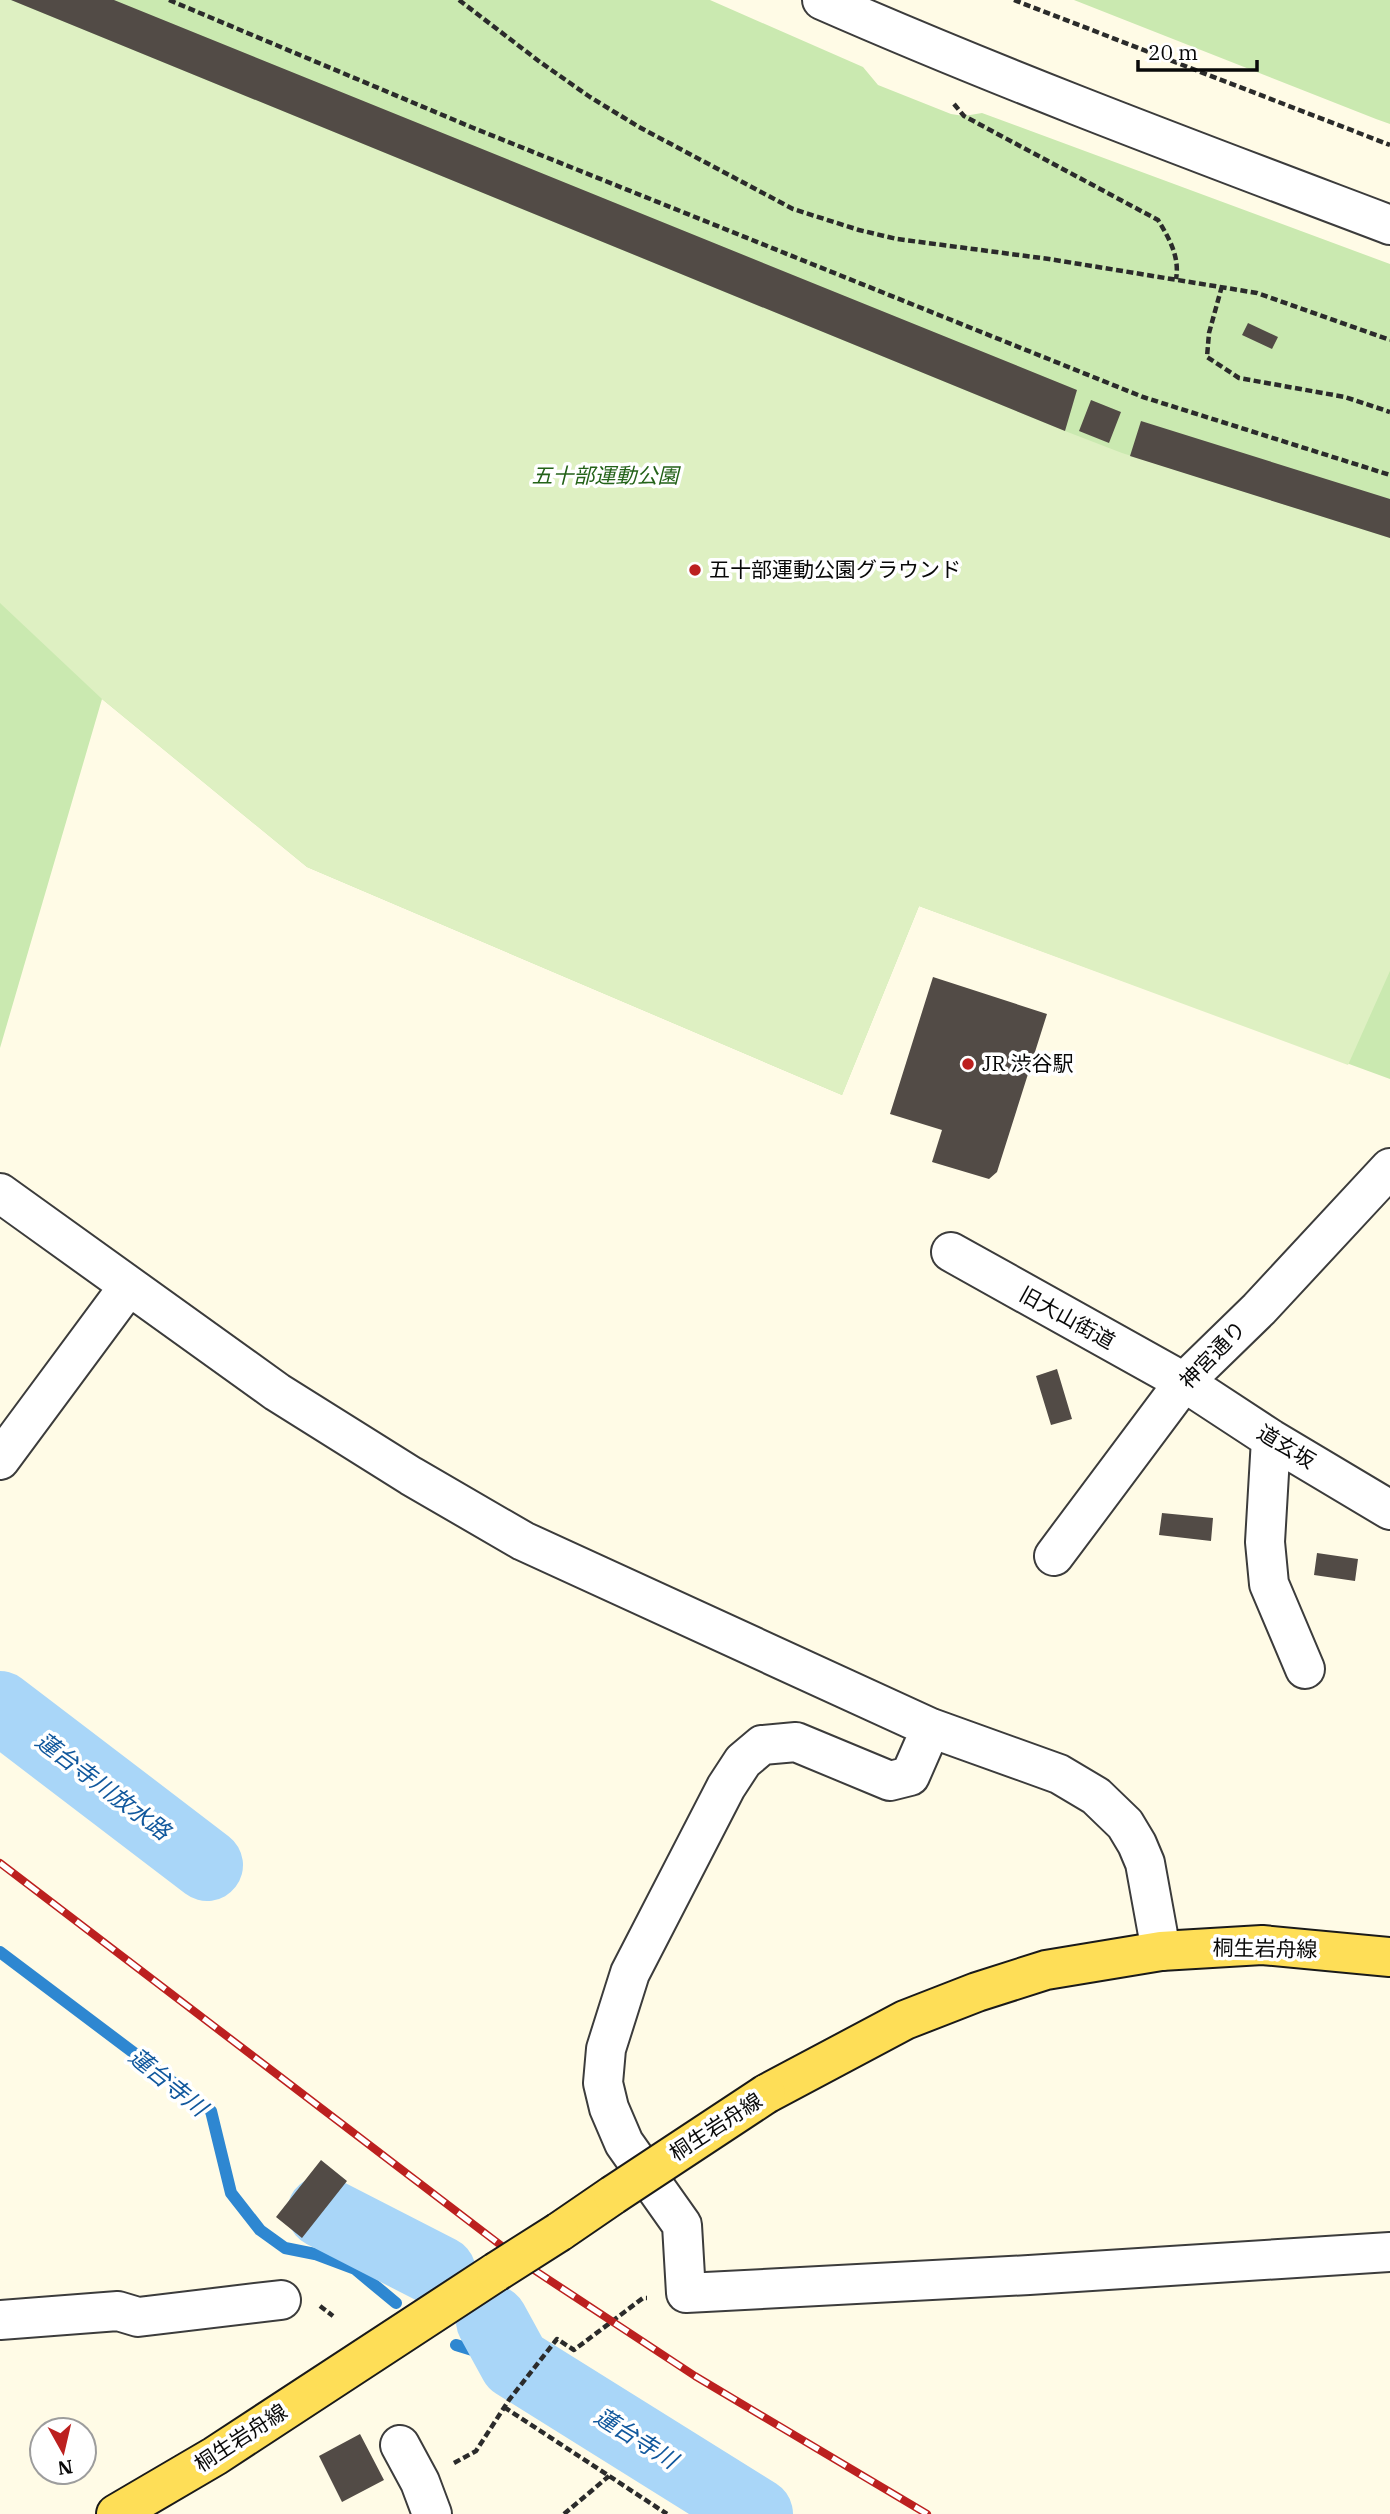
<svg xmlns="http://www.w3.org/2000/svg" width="1390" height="2514" viewBox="0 0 1390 2514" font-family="'IBM Plex Serif','Noto Sans JP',serif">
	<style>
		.green { fill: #cae9b0 }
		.pitch { fill: #def0c2 }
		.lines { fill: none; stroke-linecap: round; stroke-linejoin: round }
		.stream { stroke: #2e87d1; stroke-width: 12 }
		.river { stroke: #a9d6f8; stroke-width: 72 }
		.building { fill: #524b46 }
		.minor-casing { stroke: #3c3c3c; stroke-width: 42 }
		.major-casing { stroke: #1a1a1a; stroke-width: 42 }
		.path { stroke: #2b2b2b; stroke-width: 4.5; stroke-dasharray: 7 3.5; stroke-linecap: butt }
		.minor { stroke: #fff; stroke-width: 38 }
		.major { stroke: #fede57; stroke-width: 38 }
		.rail-casing { stroke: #bc201f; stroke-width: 8 }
		.rail { stroke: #fff; stroke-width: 5; stroke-dasharray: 16; stroke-linecap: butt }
		.major-bridge-casing { stroke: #1a1a1a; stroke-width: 42; stroke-linecap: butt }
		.major-bridge { stroke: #fede57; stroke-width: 38 }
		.poi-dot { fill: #bc201f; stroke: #fff; stroke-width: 2.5 }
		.labels { text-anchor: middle; stroke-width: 7; stroke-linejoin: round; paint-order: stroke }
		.park-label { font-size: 21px; font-style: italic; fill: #246219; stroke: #fff }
		.poi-label { font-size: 21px; fill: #090909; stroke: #fff; text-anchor: start }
		.street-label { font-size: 21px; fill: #090909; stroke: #fff }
		.water-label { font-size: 23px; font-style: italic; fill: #11589d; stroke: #fff }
	</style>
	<rect width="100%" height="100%" fill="#fffbe6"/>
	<path class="green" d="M 0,0 L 710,0 L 863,67 L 878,85 L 951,114 L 964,116 L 982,113 L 1390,264 L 1390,1079 L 919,906 L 842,1095 L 307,867 L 102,699 L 0,1048 Z
		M 1074,0 L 1390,0 L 1390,124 L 1376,119 Z"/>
	<path class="pitch" d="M 0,0 L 11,0 L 1065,431 L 1122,453 L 1390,538 L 1390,971 L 1348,1065 L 919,906 L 842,1095 L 307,867 L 102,699 L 0,603 Z"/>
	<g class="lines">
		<path class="stream" d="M 0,1952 L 211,2111 L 231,2193 L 260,2230 L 285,2248 L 315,2254 L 355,2269 L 396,2303
			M 456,2345 L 515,2363"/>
		<path class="river" d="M 0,1707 L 207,1865
			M 323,2212 L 440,2272
			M 492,2321 L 515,2363 L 757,2514"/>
	</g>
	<path class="building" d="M 11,0 L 114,0 L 1077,390 L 1065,431 Z
		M 1248,323 L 1278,337 L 1272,349 L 1242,335 Z
		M 1091,400 L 1121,412 L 1109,443 L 1079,431 Z
		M 1141,421 L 1390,499 L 1390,538 L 1130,456 Z
		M 933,977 L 1047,1014 L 997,1172 L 989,1179 L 932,1162 L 942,1130 L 890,1114 Z
		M 1057,1369 L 1072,1419 L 1051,1425 L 1036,1376 Z
		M 1162,1513 L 1213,1518 L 1211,1541 L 1159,1535 Z
		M 1317,1553 L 1358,1559 L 1355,1581 L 1314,1575 Z
		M 321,2160 L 347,2181 L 302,2238 L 276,2217 Z
		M 360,2434 L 384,2480 L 342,2502 L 319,2456 Z"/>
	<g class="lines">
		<defs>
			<path id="minor" d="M 822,0 C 1009,82 1200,153 1390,225
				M 0,1193 L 277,1392 L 411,1476 L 523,1541 L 931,1728 L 1059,1774 L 1096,1796 L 1125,1824 L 1137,1844 L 1145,1863 L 1161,1951
				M 951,1252 L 1184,1382 L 1271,1439 L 1390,1510
				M 1271,1439 L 1265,1542 L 1269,1584 L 1305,1669
				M 0,1460 L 128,1287
				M 1054,1556 L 1184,1382 L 1259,1309 L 1390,1168
				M 931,1728 L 910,1776 L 890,1781 L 796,1742 L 762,1745 L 743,1761 L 726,1787 L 630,1973 L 606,2049 L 603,2083 L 609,2108 L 624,2143 L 682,2225 L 686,2293 L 1029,2275 L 1390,2252
				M 0,2320 L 118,2311 L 138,2317 L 281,2300
				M 400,2445 L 420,2482 L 432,2514"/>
			<path id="major" d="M 766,2094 L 905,2020 L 977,1992 L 1046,1970 L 1161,1951 L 1262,1945 L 1390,1957
				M 559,2232 L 613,2195
				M 116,2514 L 215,2456 L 496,2272"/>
		</defs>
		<use href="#minor" class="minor-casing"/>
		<use href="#major" class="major-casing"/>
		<path class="path" d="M 169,0 L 471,127 L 1143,397 L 1390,475
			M 459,0 L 540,62 L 590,97 L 639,127 L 793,209 L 859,230 L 897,239 L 1049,259 L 1257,293 L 1390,340
			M 1014,0 L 1390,145
			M 954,104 L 964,116 L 1158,220 C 1169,238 1180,257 1176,279
			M 1222,286 L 1209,333 L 1207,357 L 1239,378 L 1345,397 L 1390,412
			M 320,2306 L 333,2316
			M 504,2407 L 667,2514
			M 454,2463 L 476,2451 L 509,2400 L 557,2339 L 574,2350 L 643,2298 L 647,2298
			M 564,2514 L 609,2476"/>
		<use href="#minor" class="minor"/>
		<use href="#major" class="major"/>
		<defs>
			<path id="rail" d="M 0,1863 L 528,2266 L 695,2376 L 927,2514"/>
		</defs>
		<use href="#rail" class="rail-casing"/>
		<use href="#rail" class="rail"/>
		<defs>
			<path id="major-bridge" d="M 613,2195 L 766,2094
				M 496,2272 L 559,2232"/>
		</defs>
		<use href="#major-bridge" class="major-bridge-casing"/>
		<use href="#major-bridge" class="major-bridge"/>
	</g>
	<g class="poi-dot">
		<circle cx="695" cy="570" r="7"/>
		<circle cx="968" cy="1064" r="7"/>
	</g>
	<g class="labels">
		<g class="park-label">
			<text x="605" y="483">五十部運動公園</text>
		</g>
		<g class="poi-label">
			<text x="709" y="577">五十部運動公園グラウンド</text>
			<text x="982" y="1071">JR 渋谷駅</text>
		</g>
		<g class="street-label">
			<text transform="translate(1067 1318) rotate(29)" y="7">旧大山街道</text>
			<text transform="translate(1213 1355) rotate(-46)" y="7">神宮通り</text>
			<text transform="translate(1286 1447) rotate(31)" y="7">道玄坂</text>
			<text transform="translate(1265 1949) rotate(1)" y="7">桐生岩舟線</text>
			<text transform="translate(716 2127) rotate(-33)" y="7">桐生岩舟線</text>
			<text transform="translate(241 2438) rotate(-33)" y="7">桐生岩舟線</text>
		</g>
		<g class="water-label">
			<text transform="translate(103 1786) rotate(37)" y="8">蓮台寺川放水路</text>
			<text transform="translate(168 2082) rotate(39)" y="8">蓮台寺川</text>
			<text transform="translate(636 2438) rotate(32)" y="8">蓮台寺川</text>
		</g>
	</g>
	<g transform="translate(63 2451) rotate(172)"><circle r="33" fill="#ffffff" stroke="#9d9d9d" stroke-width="2"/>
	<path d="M0-5L12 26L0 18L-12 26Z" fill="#bc201f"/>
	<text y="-10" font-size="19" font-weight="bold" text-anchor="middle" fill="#090909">N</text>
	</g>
	<path d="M1138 60v10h119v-10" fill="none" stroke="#090909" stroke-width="3.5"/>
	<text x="1148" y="60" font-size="21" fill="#090909" stroke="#ffffff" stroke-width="5" paint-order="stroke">20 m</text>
</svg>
